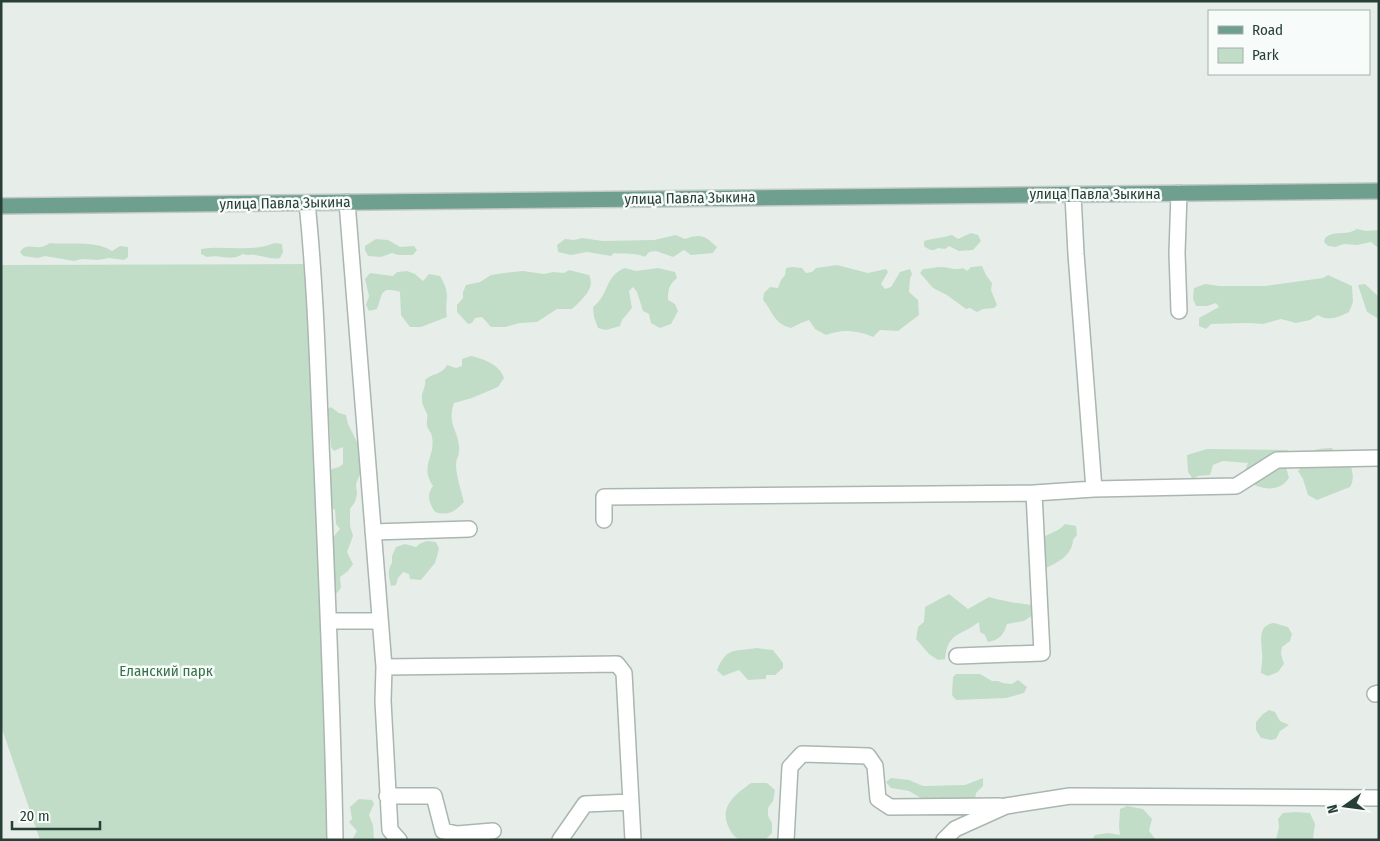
<svg xmlns="http://www.w3.org/2000/svg" width="1380" height="841" viewBox="0 0 1380 841" font-family="'Fira Sans Condensed',sans-serif">
	<style>
		.green { fill: #c2ddc7 }
		.lines { fill: none; stroke-linecap: round; stroke-linejoin: round }
		.minor-casing { stroke: #aab6b0; stroke-width: 18 }
		.major-casing { stroke: #c3c9c7; stroke-width: 18 }
		.minor { stroke: #fff; stroke-width: 15 }
		.major { stroke: #6f9f8f; stroke-width: 15 }
		.labels { text-anchor: middle; stroke-width: 5; stroke-linejoin: round; paint-order: stroke }
		.street-label { font-size: 15px; fill: #273f36; stroke: #f7fbf9 }
		.park-label { font-size: 15px; fill: #347347; stroke: #f7fbf9 }
	</style>
	<rect width="100%" height="100%" fill="#e7eeea"/>
	<path class="green" d="M 1357,229 L 1366,231 L 1379,230 L 1379,246 L 1377,247 L 1371,242 L 1357,245 L 1344,244 L 1335,247 L 1328,246 L 1324,242 L 1325,238 C 1336,229 1344,237 1357,229 Z
		M 971,233 L 978,235 L 981,241 L 973,250 L 959,251 L 949,246 L 945,249 L 938,248 C 932,252 929,250 924,246 L 924,241 C 933,238 943,238 952,235 L 958,239 Z
		M 676,235 L 685,239 C 701,233 705,236 717,247 L 713,253 L 691,255 L 684,250 L 673,257 L 656,251 L 649,252 L 645,257 C 635,252 625,255 614,253 L 611,256 L 587,252 L 571,255 L 558,252 L 557,245 L 565,239 L 574,240 L 582,238 L 603,241 L 654,240 Z
		M 376,239 L 388,240 L 400,247 L 414,246 L 417,250 L 413,255 L 398,255 L 392,253 L 381,257 L 368,256 L 365,250 L 365,246 Z
		M 50,243 C 68,245 96,240 112,251 L 120,246 L 128,247 L 128,257 L 124,260 L 109,258 L 98,260 L 82,259 L 74,261 L 45,256 L 38,258 L 23,256 L 20,252 C 25,244 30,247 38,247 C 42,248 46,245 50,243 Z
		M 275,243 L 282,244 L 283,252 L 280,258 C 271,260 264,256 255,255 C 251,254 247,256 243,254 C 229,262 222,254 207,257 L 201,254 L 201,249 C 226,245 249,253 275,243 Z
		M 313,264 L 323,412 L 331,407 L 339,413 L 346,415 L 348,424 L 362,452 L 363,466 L 356,484 L 357,494 L 355,502 L 350,509 L 350,526 L 353,536 L 347,552 L 353,564 L 348,571 L 340,577 L 341,588 L 336,594 L 332,594 L 330,541 L 340,529 L 336,524 L 335,510 L 331,507 L 327,478 L 332,469 L 339,467 L 343,464 L 343,447 L 334,451 L 331,447 L 329,425 L 324,426 L 335,840 L 40,840 L 1,726 L 1,265 Z
		M 837,265 L 868,273 L 886,269 L 888,272 L 881,284 L 885,289 L 891,287 L 900,272 L 910,269 L 912,274 L 910,279 L 909,292 L 918,300 L 919,315 L 898,331 L 880,330 L 873,337 C 856,330 843,329 826,335 L 815,329 L 809,320 L 801,323 L 791,328 C 773,323 774,313 763,300 L 764,293 L 770,287 L 778,288 L 781,280 L 785,275 L 786,268 L 792,267 L 802,268 L 806,273 L 812,272 L 816,268 Z
		M 982,266 L 986,275 L 992,283 L 991,290 L 997,305 L 994,308 L 983,309 L 977,312 L 970,308 L 966,309 L 947,295 L 933,288 L 920,273 L 923,269 C 929,269 935,267 941,267 C 949,267 954,271 963,268 L 967,271 L 971,267 Z
		M 625,268 L 636,271 L 658,268 L 675,272 L 677,278 C 669,285 668,289 668,300 L 675,304 L 678,311 L 671,324 L 660,328 L 651,323 L 649,314 L 643,311 L 637,292 L 633,287 L 629,291 L 632,308 L 622,320 L 620,326 L 606,330 L 598,328 L 594,317 L 593,307 C 610,294 604,276 625,268 Z
		M 569,270 L 589,275 C 596,289 582,299 572,309 L 557,309 L 537,322 L 520,323 L 505,327 L 491,327 L 482,317 L 475,318 L 472,323 L 468,324 L 457,312 L 457,305 L 463,298 L 463,292 L 466,285 L 480,282 L 491,275 L 504,273 L 523,271 L 544,274 L 553,272 L 564,273 Z
		M 407,271 L 415,274 L 423,281 L 429,274 L 440,276 C 452,296 444,297 447,317 L 421,327 L 410,327 L 401,315 L 400,292 C 379,286 383,295 377,309 L 369,311 L 366,305 L 369,296 L 365,279 L 370,273 L 393,276 L 397,272 Z
		M 1328,275 L 1352,286 L 1353,302 L 1349,312 C 1339,317 1328,322 1318,315 L 1310,320 L 1296,323 L 1281,319 L 1263,324 L 1248,323 L 1211,324 L 1206,329 L 1199,326 L 1199,318 L 1219,307 L 1216,303 L 1207,306 L 1196,306 L 1193,299 L 1194,288 L 1205,284 L 1220,286 L 1265,286 L 1323,278 Z
		M 1365,284 L 1379,297 L 1379,319 L 1367,312 L 1358,285 Z
		M 471,356 C 484,359 500,365 504,378 L 498,387 L 472,398 L 454,403 C 446,426 461,433 459,452 C 459,456 456,460 456,463 C 456,476 461,490 464,502 C 454,512 449,516 435,512 C 429,503 426,495 433,486 C 419,466 436,456 432,437 C 432,433 428,430 427,426 C 426,422 428,418 427,414 C 425,409 422,405 422,399 C 421,392 426,388 425,380 C 432,373 442,375 447,365 L 456,368 L 462,366 L 462,359 Z
		M 1332,448 L 1337,459 L 1351,466 C 1353,474 1354,480 1350,487 L 1317,500 L 1308,495 L 1303,479 L 1298,471 C 1314,453 1303,449 1332,448 Z
		M 1207,449 L 1288,450 L 1284,460 L 1289,478 C 1278,494 1259,489 1245,480 L 1244,473 L 1248,463 L 1223,461 L 1213,465 L 1210,475 L 1198,476 L 1193,479 L 1188,472 L 1187,455 Z
		M 1065,524 L 1076,526 L 1077,535 L 1073,540 C 1072,555 1059,562 1046,568 L 1042,560 L 1040,539 C 1049,533 1058,532 1065,524 Z
		M 427,541 L 436,542 L 439,549 L 435,563 L 421,580 L 410,579 L 409,574 L 403,572 L 398,578 L 396,585 L 391,586 C 389,578 387,570 392,563 L 392,556 L 396,547 L 405,544 L 416,547 L 421,543 Z
		M 949,594 L 968,609 L 989,597 C 1003,601 1016,603 1031,605 L 1033,615 L 1024,621 L 1007,624 C 1004,635 999,640 988,642 L 985,635 L 980,632 L 979,622 C 960,637 948,631 945,659 L 938,660 L 929,654 L 916,639 L 918,627 L 924,622 L 925,607 Z
		M 1274,623 L 1288,627 L 1292,634 L 1290,641 L 1282,647 L 1281,654 L 1284,664 L 1278,672 L 1268,676 L 1261,673 C 1261,667 1263,659 1262,652 C 1261,640 1258,625 1274,623 Z
		M 756,648 L 773,650 L 783,663 L 783,668 L 775,675 L 766,675 L 766,679 L 748,680 L 739,670 L 723,676 L 717,670 C 727,646 735,652 756,648 Z
		M 956,674 L 980,674 L 992,681 L 998,681 L 1003,683 L 1012,684 L 1018,680 L 1027,687 L 1024,693 L 1006,698 L 956,700 L 952,695 L 953,677 Z
		M 1269,710 L 1275,712 L 1280,721 L 1289,725 L 1280,731 L 1276,739 L 1271,740 L 1261,738 L 1256,730 L 1256,722 L 1263,714 Z
		M 891,778 L 909,780 L 923,786 L 965,785 L 983,778 L 983,786 L 976,793 L 975,800 L 953,802 L 951,798 L 941,801 L 924,800 L 909,791 L 891,788 L 886,782 Z
		M 751,783 L 767,783 L 775,790 L 773,801 L 768,808 L 768,816 L 772,823 L 772,833 L 765,840 C 758,840 749,841 742,840 C 737,839 732,835 730,830 C 718,808 733,796 751,783 Z
		M 359,799 L 372,800 L 374,804 L 369,815 L 373,825 L 374,840 L 352,840 L 357,831 L 349,822 L 352,819 L 350,807 Z
		M 1127,806 L 1143,809 L 1152,819 L 1149,831 L 1156,840 L 1092,840 L 1095,835 L 1108,833 L 1120,835 L 1119,827 L 1120,809 Z
		M 1295,812 L 1310,813 L 1315,824 L 1313,839 L 1276,840 L 1279,827 L 1278,819 L 1283,813 Z"/>
	<g class="lines">
		<defs>
			<path id="minor" d="M 1179,193 L 1177,253 L 1179,311
				M 1073,195 L 1076,254 L 1094,489 L 1236,486 L 1277,460 L 1379,458
				M 347,202 L 384,667 L 617,664 L 624,673 L 633,840
				M 307,203 C 316,290 318,378 322,466 C 327,591 333,715 335,840
				M 604,520 L 604,497 L 1034,493
				M 373,532 L 469,529
				M 329,621 L 380,621
				M 957,656 L 1042,653 L 1034,493 L 1094,489
				M 384,667 L 383,701 L 390,830 L 399,840
				M 1375,694 L 1379,693
				M 387,796 L 434,796 L 443,831 L 457,834
				M 457,840 L 457,834 L 493,831
				M 560,840 L 585,804 L 631,802
				M 786,840 L 790,767 L 802,754 L 868,756 L 875,766 L 878,799 L 890,807 L 1000,806
				M 944,840 L 955,829 L 1006,806 L 1070,796 L 1379,798"/>
			<path id="major" d="M 1,206 L 1379,191"/>
		</defs>
		<use href="#minor" class="minor-casing"/>
		<use href="#major" class="major-casing"/>
		<use href="#minor" class="minor"/>
		<use href="#major" class="major"/>
	</g>
	<g class="labels">
		<g class="street-label">
			<text x="1095" y="199">улица Павла Зыкина</text>
			<text transform="translate(690 198) rotate(-1)" y="5">улица Павла Зыкина</text>
			<text transform="translate(285 203) rotate(-1)" y="5">улица Павла Зыкина</text>
		</g>
		<g class="park-label">
			<text x="166" y="676">Еланский парк</text>
		</g>
	</g>
	<rect width="1380" height="841" fill="none" stroke="#273f36" stroke-width="5"/>
	<rect x="1208" y="10" width="162" height="65" fill="#f7fbf9" stroke="#a4b0ab"/>
	<rect x="1218" y="26" width="25" height="8" fill="#6f9f8f" stroke="#a4b0ab"/>
	<text x="1252" y="35" font-size="15" fill="#273f36">Road</text>
	<rect x="1218" y="48" width="25" height="15" fill="#c2ddc7" stroke="#a4b0ab"/>
	<text x="1252" y="60" font-size="15" fill="#273f36">Park</text>
	<g transform="translate(1345 806) rotate(256)" stroke="#f7fbf9" stroke-width="4" paint-order="stroke">
	<path d="M0-4L9 19L0 12L-9 19Z" fill="#273f36"/>
	<text y="-8" font-size="14" font-weight="bold" text-anchor="middle" fill="#273f36">N</text>
	</g>
	<path d="M12 821v8h88v-8" fill="none" stroke="#273f36" stroke-width="2.5"/>
	<text x="20" y="821" font-size="15" fill="#273f36" stroke="#f7fbf9" stroke-width="4" paint-order="stroke">20 m</text>
</svg>
